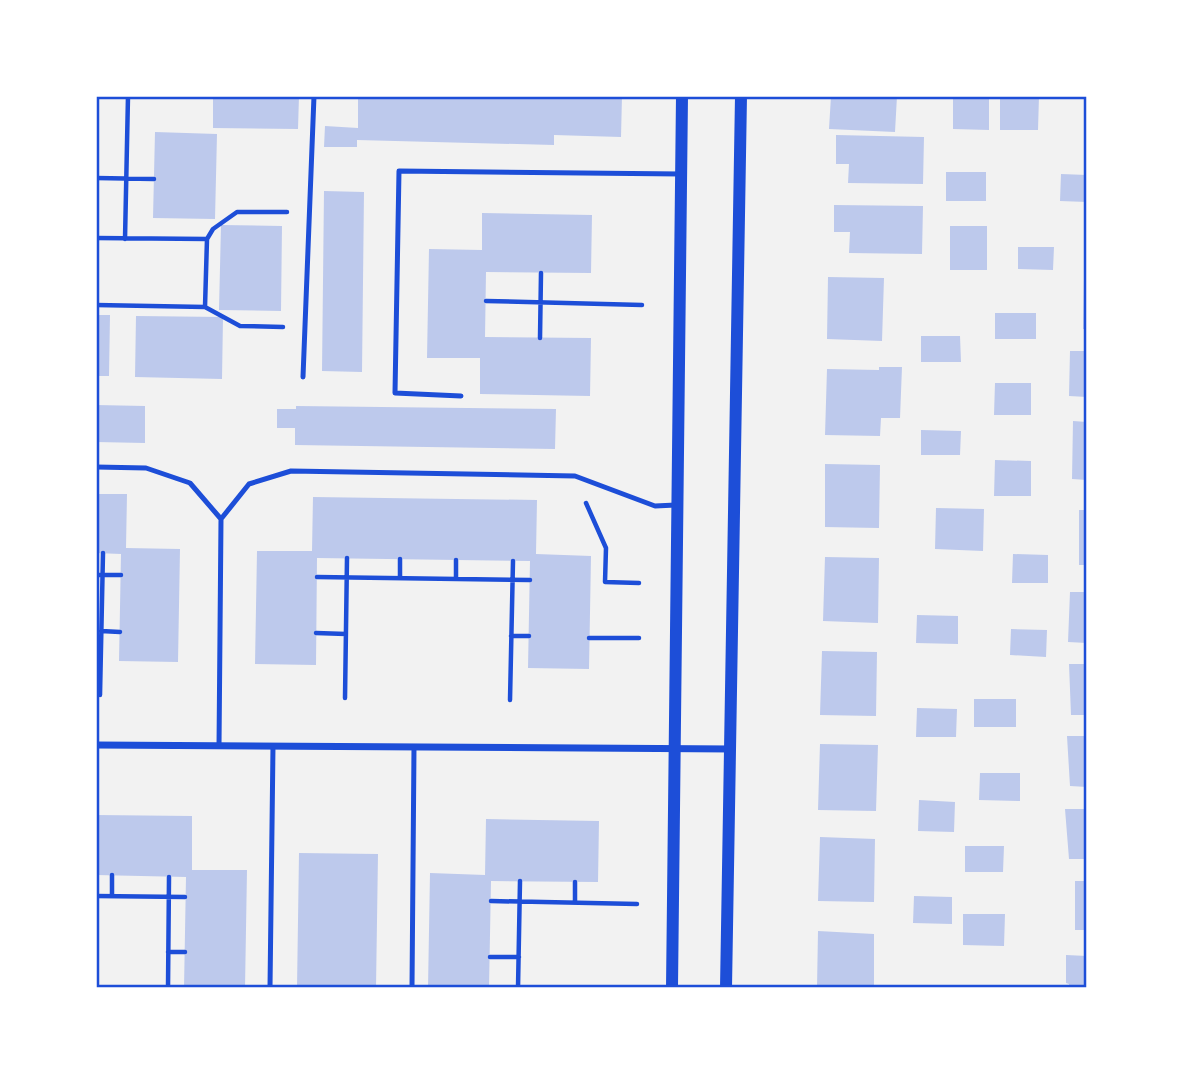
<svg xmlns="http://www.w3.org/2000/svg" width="1183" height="1084" viewBox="0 0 1183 1084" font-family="'Golos Text',sans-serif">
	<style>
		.building { fill: #bdc9ec }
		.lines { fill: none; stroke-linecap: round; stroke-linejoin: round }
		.path { stroke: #1d4ed8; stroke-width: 4.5 }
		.service { stroke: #1d4ed8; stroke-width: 5 }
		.minor { stroke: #1d4ed8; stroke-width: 7 }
		.tertiary { stroke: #1d4ed8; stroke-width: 12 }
		.neatline { fill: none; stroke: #1d4ed8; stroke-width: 2.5 }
	</style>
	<rect width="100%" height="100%" fill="#f2f2f2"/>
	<path class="building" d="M 213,96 L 299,96 L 298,129 L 213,128 Z
		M 358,96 L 622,96 L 621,137 L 554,135 L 554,145 L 357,140 L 357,147 L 324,147 L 325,126 L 358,128 Z
		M 831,96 L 897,96 L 895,132 L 829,129 Z
		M 953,96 L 989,96 L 989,130 L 953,129 Z
		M 1000,96 L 1039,96 L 1038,130 L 1000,130 Z
		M 155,132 L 217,134 L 215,219 L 153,218 Z
		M 836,135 L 924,137 L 923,184 L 848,183 L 849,164 L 836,164 Z
		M 946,172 L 986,172 L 986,201 L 946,201 Z
		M 1061,174 L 1087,175 L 1087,202 L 1060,201 Z
		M 324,191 L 364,192 L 362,372 L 322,371 Z
		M 834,205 L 923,206 L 922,254 L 849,253 L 850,232 L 834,232 Z
		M 482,213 L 592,215 L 591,273 L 486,272 L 485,337 L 591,338 L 590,396 L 480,394 L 480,358 L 427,358 L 429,249 L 482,250 Z
		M 221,225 L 282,226 L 281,311 L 219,310 Z
		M 950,226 L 987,226 L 987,270 L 950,270 Z
		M 1018,247 L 1054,247 L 1053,270 L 1018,269 Z
		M 828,277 L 884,278 L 882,341 L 827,339 Z
		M 1084,280 L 1087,280 L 1087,329 L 1083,329 Z
		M 995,313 L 1036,313 L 1036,339 L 995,339 Z
		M 96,315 L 110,315 L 109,376 L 96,376 Z
		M 136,316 L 223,317 L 222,379 L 135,377 Z
		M 921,336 L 960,336 L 961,362 L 921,362 Z
		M 1070,351 L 1087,351 L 1087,397 L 1069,396 Z
		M 879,367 L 902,367 L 900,418 L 881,418 L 880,436 L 825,435 L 827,369 L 879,370 Z
		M 995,383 L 1031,383 L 1031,415 L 994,415 Z
		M 96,405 L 145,406 L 145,443 L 96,442 Z
		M 296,406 L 556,409 L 555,449 L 295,445 L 295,428 L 277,428 L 277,409 L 296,409 Z
		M 1073,421 L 1087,422 L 1087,480 L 1072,479 Z
		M 921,430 L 961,431 L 960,455 L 921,455 Z
		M 995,460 L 1031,461 L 1031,496 L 994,496 Z
		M 825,464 L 880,465 L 879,528 L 825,527 Z
		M 96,494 L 127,494 L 126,548 L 180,549 L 178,662 L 119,661 L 121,554 L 96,553 Z
		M 313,497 L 537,500 L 536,554 L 591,556 L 589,669 L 528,668 L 530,561 L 317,558 L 316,665 L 255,664 L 257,551 L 312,551 Z
		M 936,508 L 984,509 L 983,551 L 935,549 Z
		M 1079,510 L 1087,510 L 1087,565 L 1079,565 Z
		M 1013,554 L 1048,555 L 1048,583 L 1012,583 Z
		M 825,557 L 879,558 L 878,623 L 823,621 Z
		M 1070,592 L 1087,592 L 1087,643 L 1068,642 Z
		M 917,615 L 958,616 L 958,644 L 916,643 Z
		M 1011,629 L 1047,630 L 1046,657 L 1010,655 Z
		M 822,651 L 877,652 L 876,716 L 820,715 Z
		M 1069,664 L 1087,664 L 1087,715 L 1071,715 Z
		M 974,699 L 1016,699 L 1016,727 L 974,727 Z
		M 917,708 L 957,709 L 956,737 L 916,737 Z
		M 1067,736 L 1087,736 L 1087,787 L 1070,786 Z
		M 820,744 L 878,745 L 876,811 L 818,810 Z
		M 980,773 L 1020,773 L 1020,801 L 979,800 Z
		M 919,800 L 955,802 L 954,832 L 918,831 Z
		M 1065,809 L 1087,809 L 1087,859 L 1069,859 Z
		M 96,815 L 192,816 L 192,870 L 247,870 L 245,988 L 184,988 L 186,877 L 96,875 Z
		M 486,819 L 599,821 L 598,882 L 491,881 L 489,988 L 428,988 L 430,873 L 485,875 Z
		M 820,837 L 875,839 L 874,902 L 818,901 Z
		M 965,846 L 1004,846 L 1003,872 L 965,872 Z
		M 299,853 L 378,854 L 376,988 L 297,988 Z
		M 1075,881 L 1087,881 L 1087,930 L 1075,930 Z
		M 914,896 L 952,897 L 952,924 L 913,923 Z
		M 963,914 L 1005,914 L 1004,946 L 963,945 Z
		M 818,931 L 874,934 L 874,988 L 817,988 Z
		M 1066,955 L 1087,956 L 1087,988 L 1069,988 L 1069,984 L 1066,983 Z"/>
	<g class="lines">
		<path class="path" d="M 96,178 L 154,179
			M 96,238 L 207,239
			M 125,239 L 128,96
			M 486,301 L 642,305
			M 96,305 L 205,307 L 207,239 L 213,229 L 237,212 L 287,212
			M 205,307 L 240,326 L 283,327
			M 540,338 L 541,273
			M 586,503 L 606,548 L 605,582 L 639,583
			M 400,559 L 400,578
			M 456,560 L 456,579
			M 96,575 L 121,575
			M 317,577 L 530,580
			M 101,631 L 120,632
			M 316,633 L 346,634
			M 511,636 L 529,636
			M 589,638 L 639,638
			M 100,695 L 103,553
			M 345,698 L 347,558
			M 510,700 L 513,561
			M 112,875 L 112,896
			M 96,896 L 185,897
			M 491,901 L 637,904
			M 575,902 L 575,882
			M 168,952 L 185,952
			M 490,957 L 519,957
			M 168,988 L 169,877
			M 518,988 L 520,881"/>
		<path class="service" d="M 303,377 L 314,96
			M 461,396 L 395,393 L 399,171 L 681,174
			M 96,467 L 146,468 L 190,483 L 221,519 L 249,484 L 291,471 L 575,476 L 655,506 L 676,505
			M 219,746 L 221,519
			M 270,988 L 273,746
			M 412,988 L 414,747"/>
		<path class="minor" d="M 96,745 L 732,749"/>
		<path class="tertiary" d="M 672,988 L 682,96
			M 726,988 L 741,96"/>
	</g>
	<rect width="1183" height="1084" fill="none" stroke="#ffffff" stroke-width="196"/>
	<rect x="98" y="98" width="987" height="888" class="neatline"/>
</svg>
